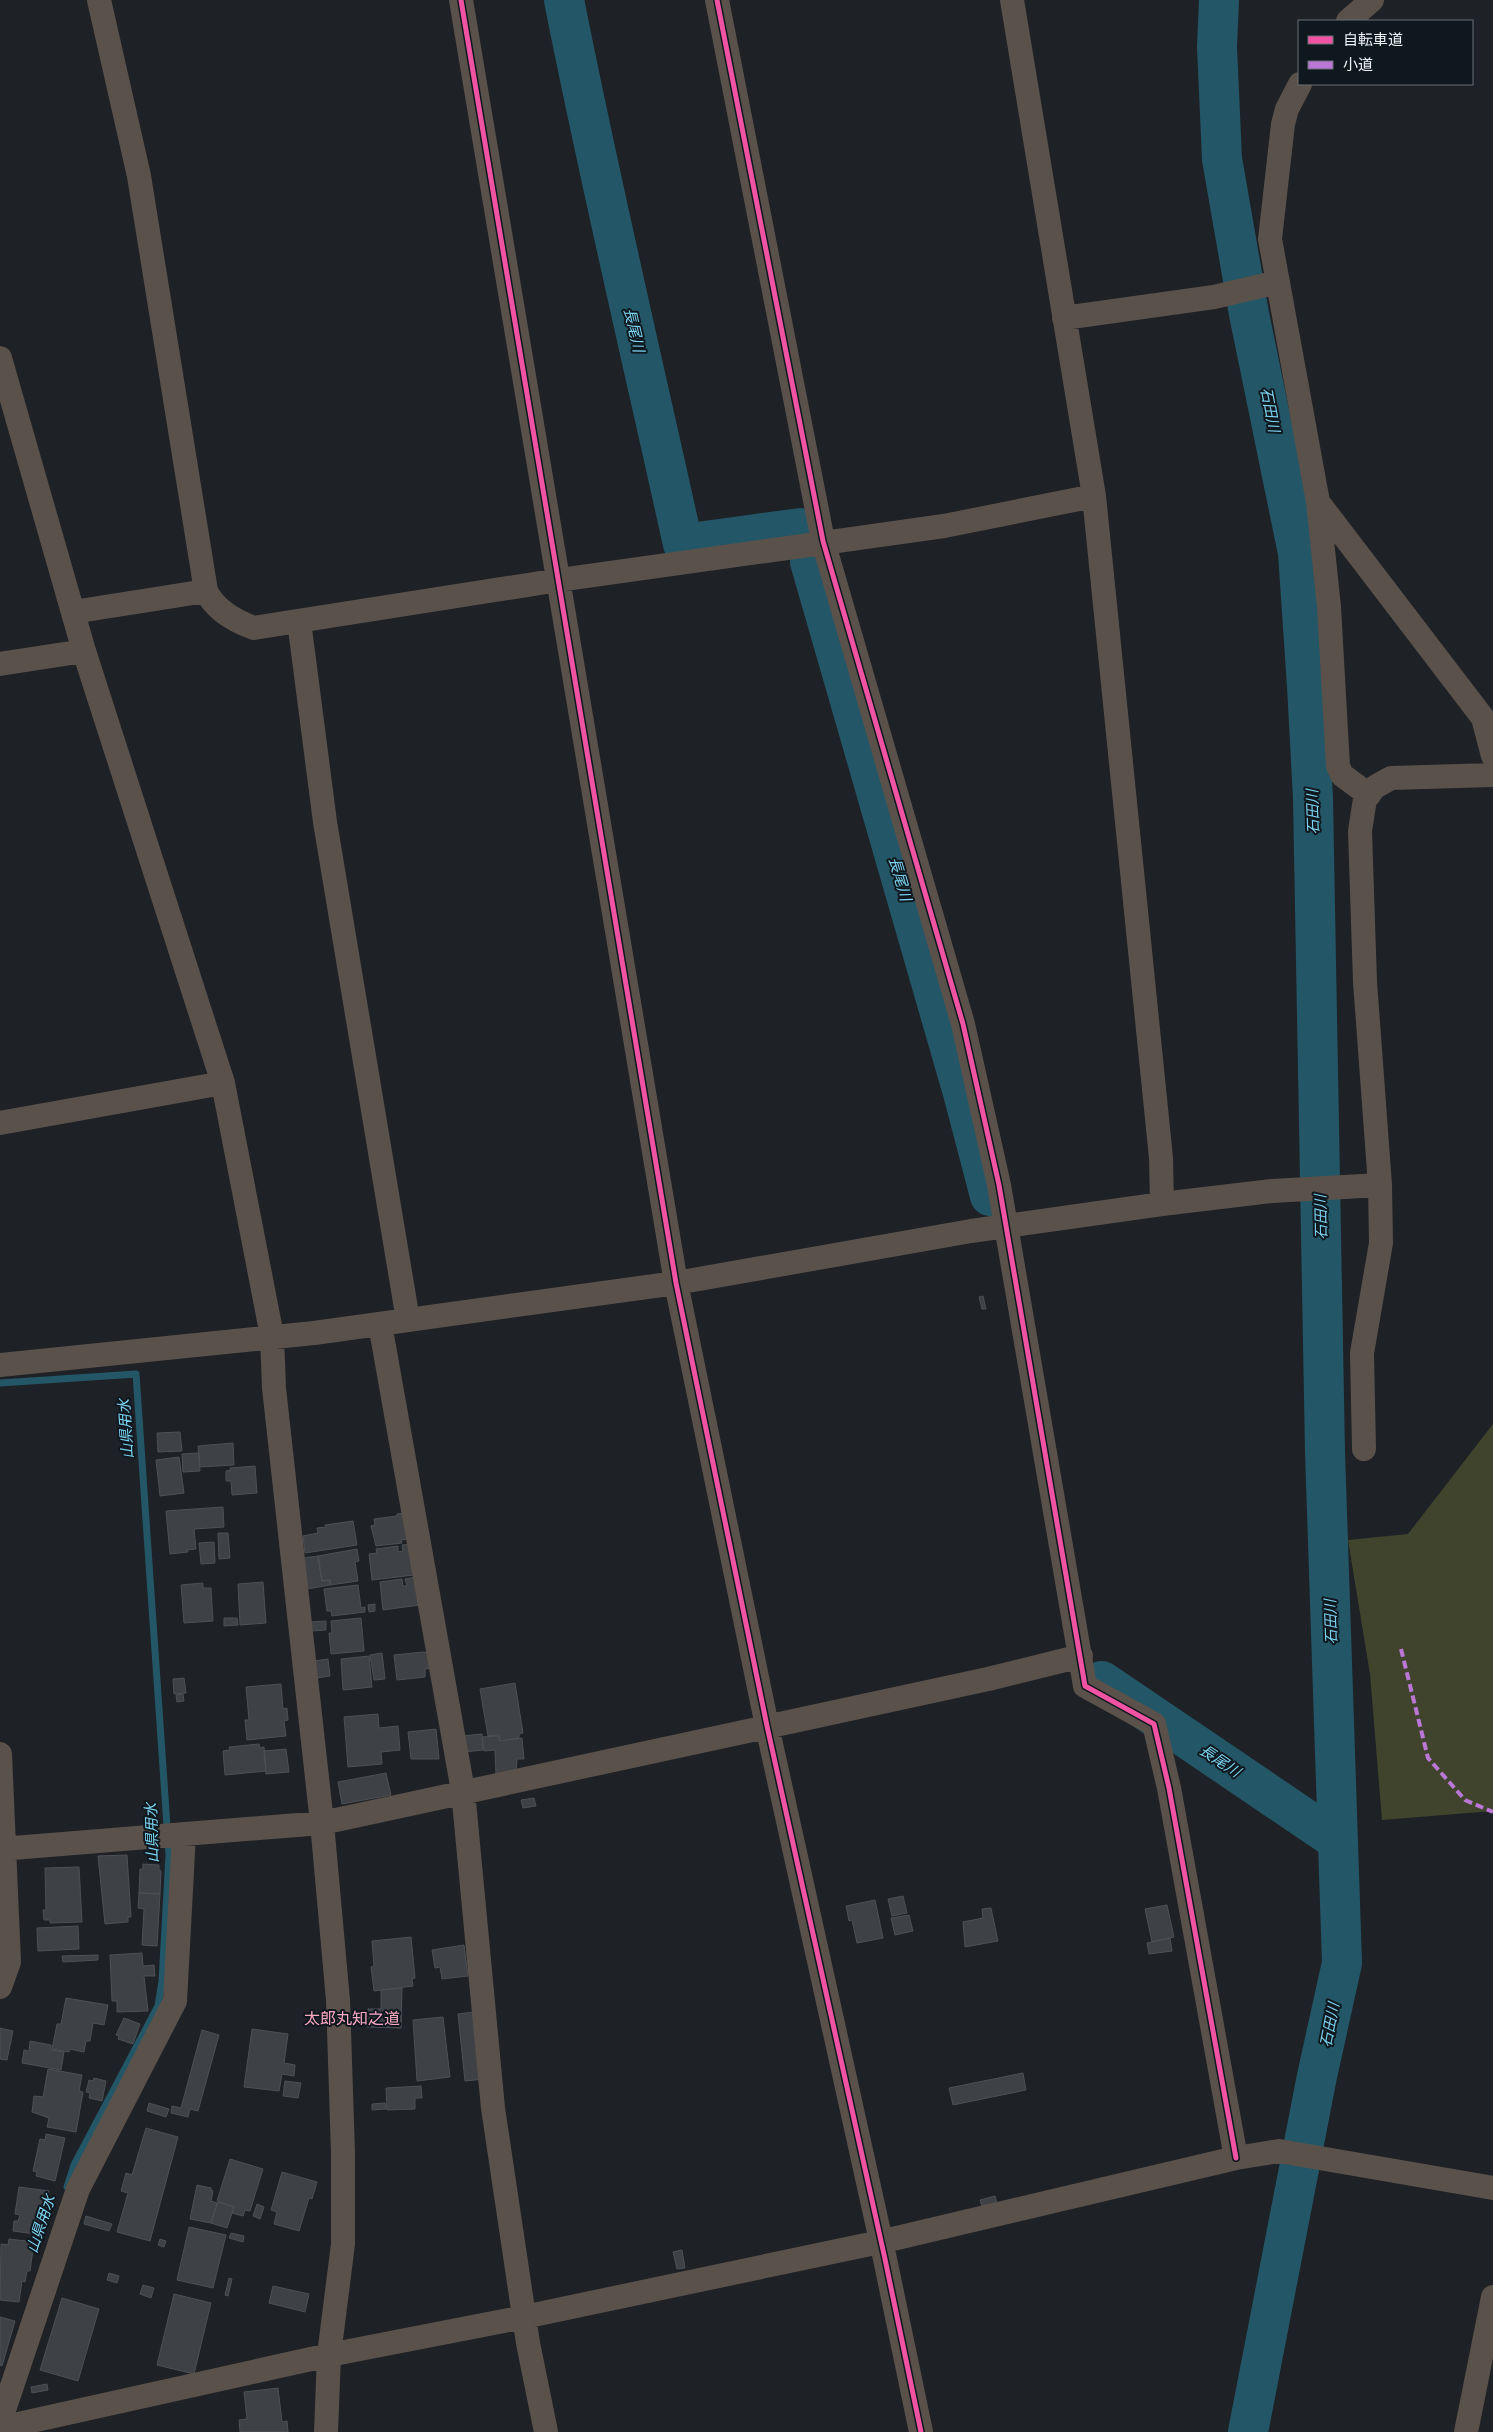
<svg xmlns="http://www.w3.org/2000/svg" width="1493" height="2432" viewBox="0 0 1493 2432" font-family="Poppins,'Noto Sans JP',sans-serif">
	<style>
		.green { fill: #40442c }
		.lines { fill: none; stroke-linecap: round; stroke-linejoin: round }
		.stream { stroke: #235767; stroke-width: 7 }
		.river { stroke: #235767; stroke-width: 40 }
		.building { fill: #3e4145; stroke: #4d5054 }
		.minor { stroke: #5a514a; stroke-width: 24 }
		.quiet { stroke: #ba77d6; stroke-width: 4; stroke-dasharray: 8 4; stroke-linecap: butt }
		.cycleway-casing { stroke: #10181f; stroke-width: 8 }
		.cycleway { stroke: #f153a3; stroke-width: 5 }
		.labels { text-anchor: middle; stroke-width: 4; stroke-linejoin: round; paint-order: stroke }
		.water-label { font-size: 15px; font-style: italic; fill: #7bd4f1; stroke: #10181f }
		.quarter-label { font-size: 16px; fill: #faa8c1; stroke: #10181f }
	</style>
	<rect width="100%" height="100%" fill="#1e2126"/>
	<path class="green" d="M 1493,1424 L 1493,1811 L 1382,1820 L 1370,1674 L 1348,1540 L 1408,1534 Z"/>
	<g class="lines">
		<path class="stream" d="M 0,1383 L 136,1374 L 169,1855 L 162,1981 L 158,2006 L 74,2165 L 67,2187"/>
		<path class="river" d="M 564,0 C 600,182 643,363 683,544 L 801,528
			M 1219,0 L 1217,47 L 1222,159 L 1249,314 L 1298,553 L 1307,686 L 1313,798 L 1325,1452 L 1342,1963 L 1317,2076 L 1248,2432
			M 810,562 L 963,1093 L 990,1196
			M 1102,1681 L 1338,1841"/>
	</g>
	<path class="building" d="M 983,1296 L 986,1309 L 982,1309 L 979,1297 Z
		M 180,1432 L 182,1451 L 158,1452 L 157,1433 Z
		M 233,1443 L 234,1465 L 200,1467 L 198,1446 Z
		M 199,1453 L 200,1471 L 183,1472 L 182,1454 Z
		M 179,1457 L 184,1493 L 160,1496 L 156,1460 Z
		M 255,1466 L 257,1493 L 232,1495 L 231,1481 L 226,1481 L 226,1471 L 231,1470 L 230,1468 Z
		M 223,1507 L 224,1527 L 194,1529 L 196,1549 L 187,1550 L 188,1552 L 170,1554 L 166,1511 Z
		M 405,1513 L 408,1539 L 401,1540 L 402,1543 L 376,1546 L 371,1526 L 375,1525 L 374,1519 L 397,1516 L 397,1514 Z
		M 353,1521 L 357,1545 L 305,1553 L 303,1536 L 318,1533 L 317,1528 L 326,1527 L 325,1525 Z
		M 218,1533 L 228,1533 L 230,1558 L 219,1559 Z
		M 214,1542 L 215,1563 L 201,1564 L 199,1543 Z
		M 412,1544 L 414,1575 L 372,1580 L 369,1554 L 377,1553 L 376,1549 L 398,1546 L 398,1552 L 403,1551 L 402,1545 Z
		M 357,1549 L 359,1561 L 355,1562 L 358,1581 L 330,1585 L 330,1580 L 322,1581 L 318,1556 Z
		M 318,1556 L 322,1581 L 330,1580 L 330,1585 L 307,1589 L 303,1558 Z
		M 417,1577 L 420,1605 L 383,1610 L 380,1582 L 402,1579 L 403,1586 L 407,1586 L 405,1579 Z
		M 263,1582 L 266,1623 L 240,1625 L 238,1584 Z
		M 203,1583 L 203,1588 L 211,1588 L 213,1621 L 184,1623 L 181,1585 Z
		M 358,1585 L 361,1608 L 365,1607 L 365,1612 L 332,1616 L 331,1611 L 327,1611 L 324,1589 Z
		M 375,1604 L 375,1611 L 369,1612 L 368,1605 Z
		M 224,1618 L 237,1618 L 238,1625 L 224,1626 Z
		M 361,1618 L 364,1651 L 331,1654 L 329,1633 L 332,1633 L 331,1621 Z
		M 326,1621 L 326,1630 L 311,1631 L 310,1622 Z
		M 423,1652 L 431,1653 L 433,1668 L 425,1669 L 425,1677 L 397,1680 L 394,1655 Z
		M 382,1653 L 385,1679 L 374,1680 L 370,1655 Z
		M 369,1656 L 372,1687 L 343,1690 L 341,1659 Z
		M 328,1659 L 330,1676 L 316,1678 L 314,1661 Z
		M 184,1678 L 186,1693 L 174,1694 L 173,1679 Z
		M 515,1683 L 523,1733 L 519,1734 L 519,1738 L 500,1741 L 499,1735 L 488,1736 L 480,1689 Z
		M 281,1684 L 283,1709 L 287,1708 L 288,1720 L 284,1721 L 286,1736 L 247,1740 L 245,1720 L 249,1720 L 246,1687 Z
		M 183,1694 L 184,1701 L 177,1702 L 176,1695 Z
		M 378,1714 L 379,1728 L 398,1726 L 400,1750 L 381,1752 L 382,1764 L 348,1767 L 344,1717 Z
		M 436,1729 L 439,1759 L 411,1759 L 408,1732 Z
		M 482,1734 L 483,1750 L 463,1752 L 462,1736 Z
		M 499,1736 L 500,1741 L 522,1738 L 524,1759 L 517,1759 L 516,1774 L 496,1775 L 495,1750 L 484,1751 L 482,1737 Z
		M 259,1744 L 260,1748 L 264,1747 L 266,1771 L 225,1775 L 223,1751 L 230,1750 L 229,1747 Z
		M 286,1749 L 289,1772 L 266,1774 L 264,1751 Z
		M 386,1773 L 391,1795 L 342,1804 L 338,1782 Z
		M 534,1798 L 536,1806 L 523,1808 L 521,1800 Z
		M 127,1855 L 131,1917 L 128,1917 L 128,1922 L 105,1924 L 98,1856 Z
		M 143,1864 L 159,1865 L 159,1870 L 161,1871 L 160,1894 L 139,1893 L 140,1869 L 143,1869 Z
		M 79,1867 L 82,1922 L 50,1923 L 50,1920 L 44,1920 L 43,1910 L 46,1910 L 45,1868 Z
		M 139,1893 L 160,1894 L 157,1946 L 142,1945 L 144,1909 L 138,1908 Z
		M 903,1896 L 907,1913 L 892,1916 L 888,1899 Z
		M 875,1900 L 883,1938 L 857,1943 L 852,1920 L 849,1921 L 846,1906 Z
		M 1167,1905 L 1174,1937 L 1152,1942 L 1145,1909 Z
		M 991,1908 L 998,1941 L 965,1947 L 963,1922 L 983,1918 L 982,1909 Z
		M 909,1915 L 913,1931 L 895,1935 L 891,1918 Z
		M 78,1926 L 79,1949 L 38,1951 L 37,1928 Z
		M 411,1937 L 415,1978 L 412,1979 L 413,1986 L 374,1991 L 371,1967 L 374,1966 L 372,1941 Z
		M 1170,1938 L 1172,1951 L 1149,1954 L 1147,1943 Z
		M 464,1945 L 468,1976 L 442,1979 L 440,1967 L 435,1968 L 432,1950 Z
		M 142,1953 L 143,1966 L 154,1965 L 155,1976 L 144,1976 L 148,2011 L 117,2012 L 117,2001 L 112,2001 L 110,1955 Z
		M 98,1955 L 98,1960 L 63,1962 L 62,1956 Z
		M 402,1988 L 401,2028 L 367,2027 L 368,2009 L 381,2009 L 381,1990 Z
		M 66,1998 L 108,2005 L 104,2025 L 93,2023 L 90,2041 L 86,2041 L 84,2052 L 70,2049 L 69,2052 L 52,2049 L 57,2024 L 61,2024 Z
		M 474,2012 L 484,2079 L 465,2081 L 458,2014 Z
		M 443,2017 L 450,2077 L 417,2081 L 413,2020 Z
		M 124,2018 L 140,2024 L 133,2044 L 118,2039 L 119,2036 L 116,2035 Z
		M 0,2028 L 13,2031 L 7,2060 L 0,2059 Z
		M 252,2029 L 288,2034 L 284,2063 L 295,2065 L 294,2076 L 282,2074 L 279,2091 L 244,2087 Z
		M 202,2030 L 219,2035 L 198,2111 L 190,2109 L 188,2117 L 171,2113 L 172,2106 L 181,2108 Z
		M 30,2041 L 51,2045 L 51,2050 L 64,2052 L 61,2070 L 22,2063 L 24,2050 L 29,2051 Z
		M 48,2069 L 82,2075 L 79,2091 L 83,2092 L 76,2132 L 47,2127 L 49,2118 L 32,2112 L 34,2096 L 43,2097 Z
		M 1023,2073 L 1026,2090 L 953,2105 L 949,2088 Z
		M 94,2078 L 106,2081 L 102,2101 L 89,2098 L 90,2093 L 86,2092 L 89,2080 L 93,2081 Z
		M 285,2081 L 301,2083 L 298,2098 L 283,2096 Z
		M 421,2086 L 422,2098 L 415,2098 L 415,2109 L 387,2110 L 386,2088 Z
		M 149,2103 L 169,2109 L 166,2117 L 147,2111 Z
		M 385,2103 L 386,2109 L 372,2110 L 372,2104 Z
		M 146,2128 L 178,2137 L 150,2241 L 117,2232 L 128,2193 L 121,2191 L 126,2173 L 132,2175 Z
		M 46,2134 L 65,2138 L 55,2181 L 36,2176 L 37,2172 L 33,2171 L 40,2139 L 45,2140 Z
		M 230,2159 L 263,2169 L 250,2211 L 245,2210 L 243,2216 L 232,2213 L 234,2207 L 217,2201 Z
		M 282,2172 L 317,2182 L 312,2199 L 309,2198 L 299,2231 L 274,2224 L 277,2212 L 271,2210 Z
		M 197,2185 L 211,2188 L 211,2190 L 213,2191 L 211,2201 L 217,2203 L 211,2223 L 190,2219 Z
		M 19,2187 L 49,2191 L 42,2235 L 13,2231 L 14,2221 L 18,2221 L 20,2215 L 15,2214 Z
		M 995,2196 L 997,2203 L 982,2206 L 980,2200 Z
		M 218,2202 L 234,2207 L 227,2228 L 211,2223 Z
		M 257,2204 L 264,2207 L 260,2219 L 253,2216 Z
		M 86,2216 L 112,2224 L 109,2231 L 84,2224 Z
		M 189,2227 L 226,2235 L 213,2288 L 177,2280 Z
		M 231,2233 L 244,2236 L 243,2242 L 229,2238 Z
		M 9,2239 L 34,2242 L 30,2271 L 27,2271 L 25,2282 L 22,2281 L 19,2302 L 0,2300 L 1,2244 L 8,2245 Z
		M 160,2239 L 166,2241 L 164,2247 L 158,2245 Z
		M 682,2250 L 685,2268 L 677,2269 L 673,2252 Z
		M 109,2273 L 119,2276 L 117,2283 L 107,2280 Z
		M 229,2278 L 232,2279 L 228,2296 L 225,2295 Z
		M 143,2285 L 154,2288 L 151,2298 L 140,2294 Z
		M 273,2286 L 309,2294 L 305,2312 L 269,2303 Z
		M 174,2294 L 211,2303 L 194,2374 L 157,2365 Z
		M 62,2298 L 99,2309 L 78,2381 L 40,2370 Z
		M 0,2317 L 15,2321 L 2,2366 L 0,2365 Z
		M 47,2384 L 48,2390 L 32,2393 L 31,2387 Z
		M 278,2388 L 282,2422 L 287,2421 L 288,2432 L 240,2432 L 239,2420 L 247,2419 L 244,2392 Z"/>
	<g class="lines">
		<path class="minor" d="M 99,0 L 139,176 L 206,591 C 215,610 235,621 254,628 L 559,580 L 944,526 L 1094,496
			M 461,0 L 676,1283 L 767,1726 L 885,2259 L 921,2432
			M 717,0 L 823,541 L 963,1024 L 999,1185 L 1085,1686 L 1154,1724 L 1169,1788 L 1236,2158
			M 1012,0 L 1094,496 L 1161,1158 L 1162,1204
			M 1348,21 L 1372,0
			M 1300,84 L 1287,109 L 1283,124 L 1270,239 L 1318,502 L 1483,718 L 1493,756
			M 1064,318 L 1214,297 L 1278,282
			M 0,358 L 84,651 L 223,1083 L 272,1336 L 274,1388 L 322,1823 L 338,2000 L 343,2152 L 343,2244 L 329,2355 L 326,2432
			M 1318,502 L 1329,607 L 1338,766 L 1342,775 L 1369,795
			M 73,612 L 206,591
			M 299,621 L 325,822 L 408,1320
			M 0,664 L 84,651
			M 0,1123 L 223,1083
			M 380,1324 L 463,1791 L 493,2108 L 528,2343 L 546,2432
			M 0,1365 L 314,1333 L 676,1283 L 971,1231 L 1162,1204 L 1272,1191 L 1380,1185
			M 1364,1449 L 1362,1353 L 1381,1243 L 1380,1185 L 1365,982 L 1360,831 L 1365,799 L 1375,787 L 1391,778 L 1493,775
			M 0,1754 L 9,1962 L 0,1987
			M 0,1849 L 322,1823 L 988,1679 L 1081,1656
			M 0,2422 L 78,2189 L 175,2001 L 184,1834
			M 0,2428 L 329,2355 L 524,2317 L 880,2242 L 1236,2158 L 1279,2151 L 1493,2188
			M 1466,2432 L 1493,2297"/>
		<path class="quiet" d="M 1401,1649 L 1428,1758 L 1465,1800 L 1493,1812"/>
		<defs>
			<path id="cycleway" d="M 461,0 L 676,1283 L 767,1726 L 885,2259 L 921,2432
				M 717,0 L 823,541 L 963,1024 L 999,1185 L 1085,1686 L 1154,1724 L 1169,1788 L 1236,2158"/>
		</defs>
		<use href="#cycleway" class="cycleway-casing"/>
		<use href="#cycleway" class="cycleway"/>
	</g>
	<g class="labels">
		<g class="water-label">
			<text transform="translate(634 330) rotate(77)" y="5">長尾川</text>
			<text transform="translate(1270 410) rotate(79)" y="5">石田川</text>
			<text transform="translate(1313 812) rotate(-92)" y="5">石田川</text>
			<text transform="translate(900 879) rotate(74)" y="5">長尾川</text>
			<text transform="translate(1321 1217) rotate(-91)" y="5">石田川</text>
			<text transform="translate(126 1429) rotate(-94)" y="5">山県用水</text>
			<text transform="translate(1331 1622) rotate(-92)" y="5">石田川</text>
			<text transform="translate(1220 1761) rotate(34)" y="5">長尾川</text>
			<text transform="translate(152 1833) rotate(-92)" y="5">山県用水</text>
			<text transform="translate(1330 2025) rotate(-79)" y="5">石田川</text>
			<text transform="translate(41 2224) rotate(-72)" y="5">山県用水</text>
		</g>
		<g class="quarter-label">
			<text x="352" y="2024">太郎丸知之道</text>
		</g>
	</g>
	<rect x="1298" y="20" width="175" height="65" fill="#10181f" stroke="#697076"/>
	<rect x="1308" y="36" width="25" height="8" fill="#f153a3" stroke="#697076"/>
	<text x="1343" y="45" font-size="15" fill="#eef3f8">自転車道</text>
	<rect x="1308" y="61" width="25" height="8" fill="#ba77d6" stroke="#697076"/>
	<text x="1343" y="70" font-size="15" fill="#eef3f8">小道</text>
</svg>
